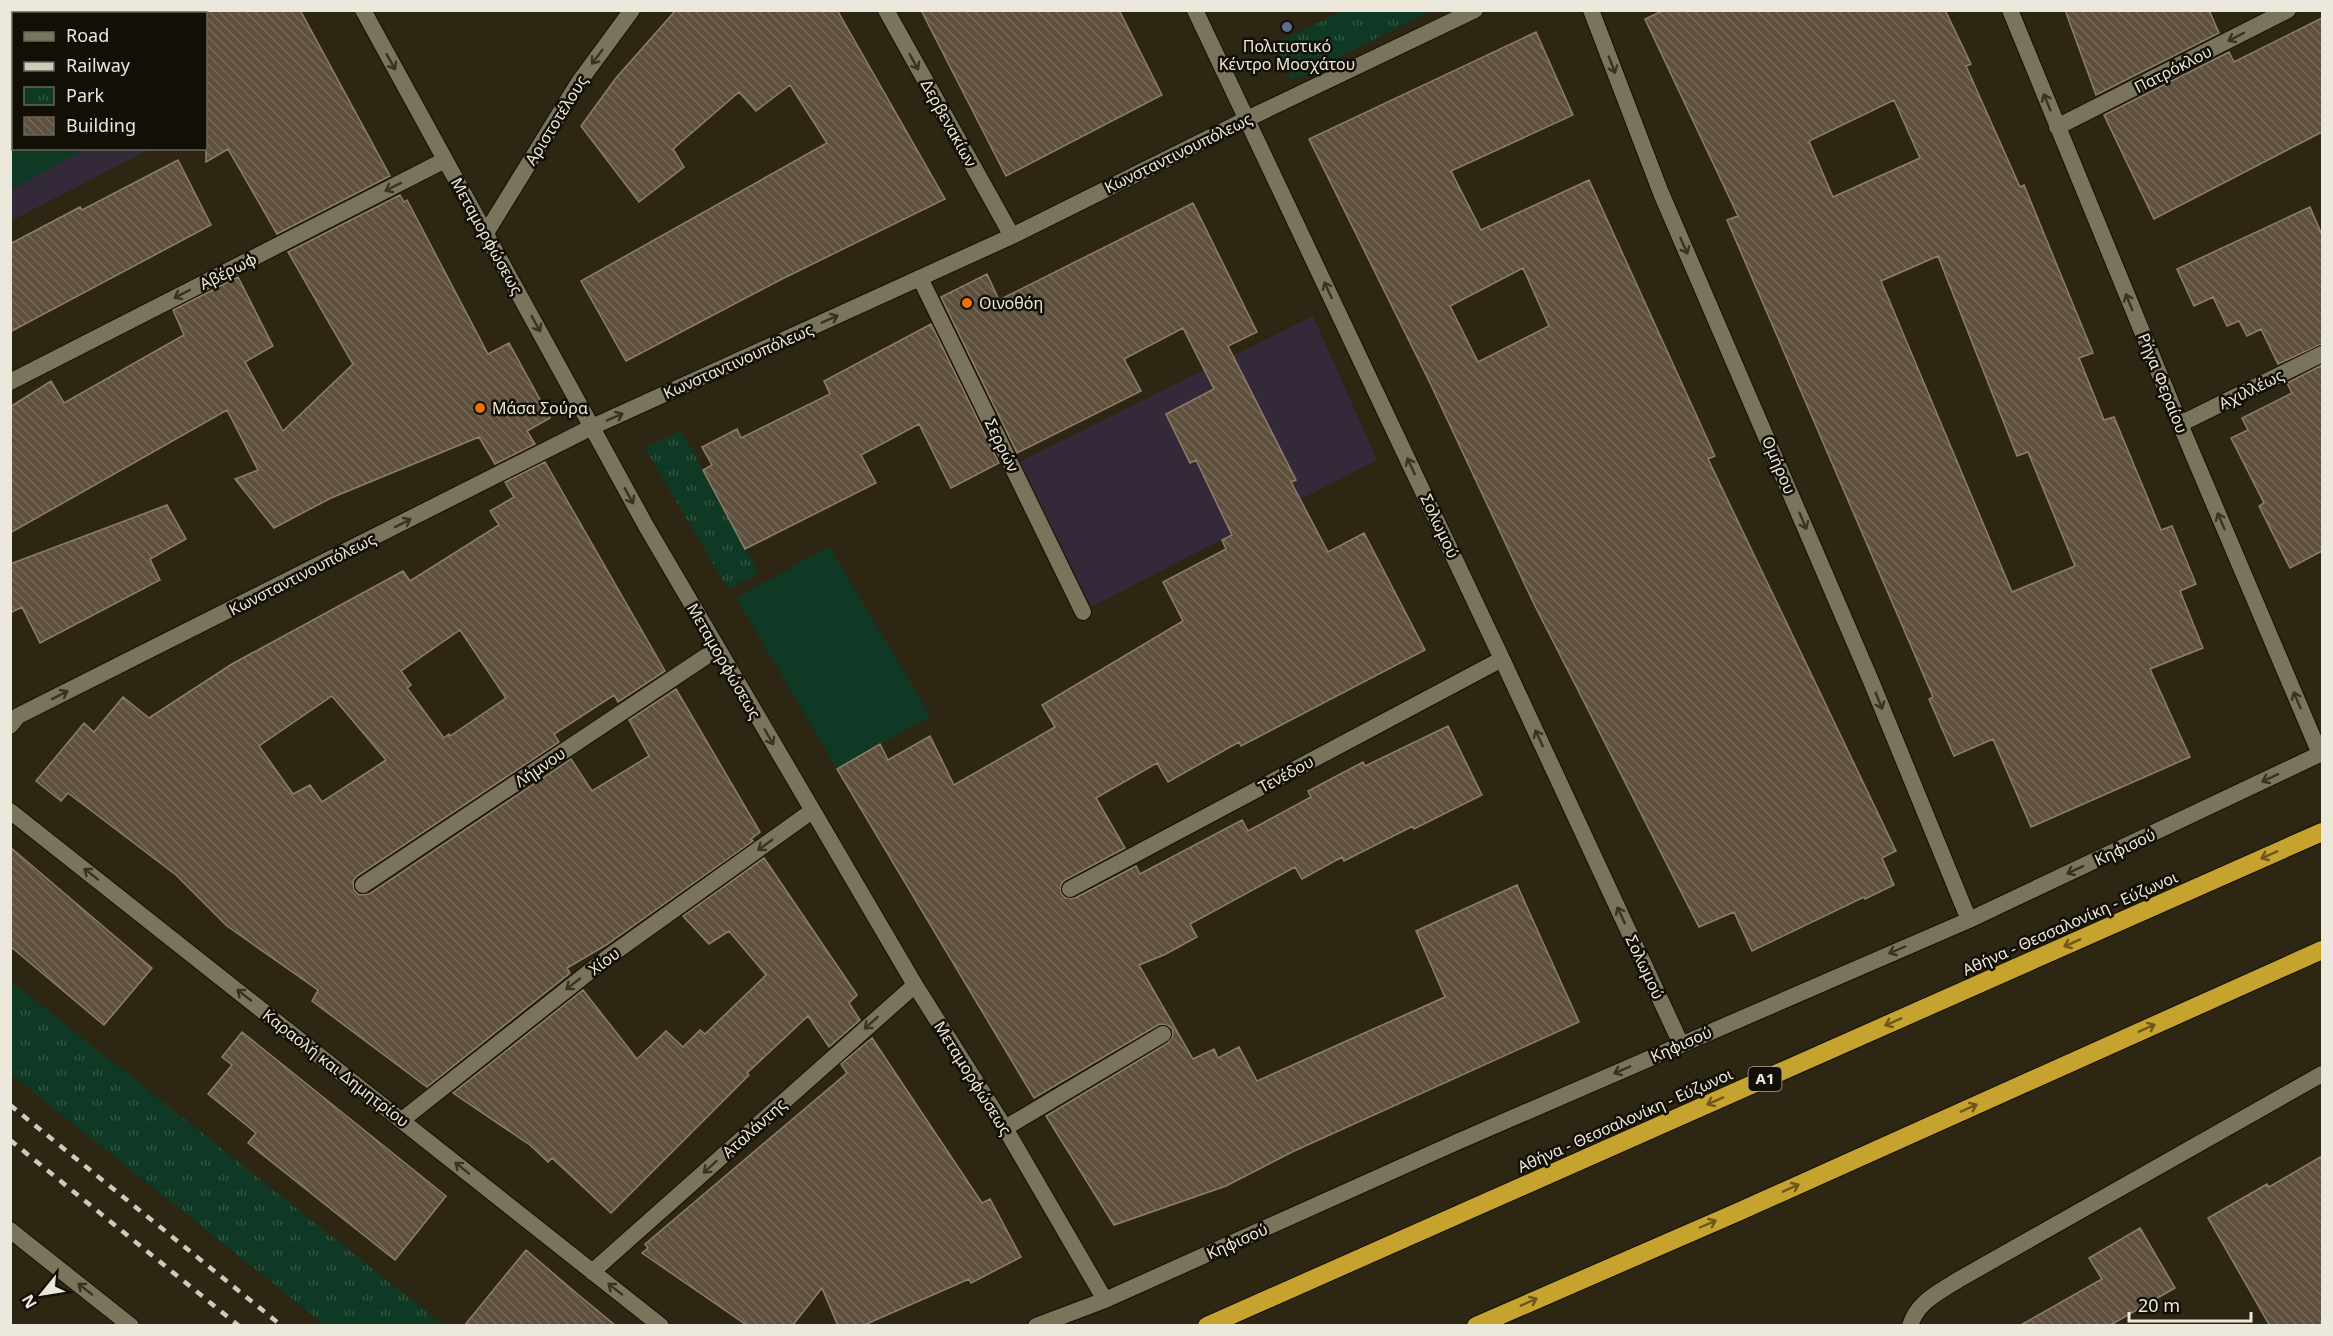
<svg xmlns="http://www.w3.org/2000/svg" width="2333" height="1336" viewBox="0 0 2333 1336" font-family="'Noto Sans',sans-serif">
	<style>
		.education { fill: #342938 }
		.park { fill: url(#park-tufts) }
		.pitch { fill: #0f3924 }
		.building { fill: url(#building-back-hatch); stroke: #8e7f6b; stroke-width: 1.5; fill-rule: evenodd }
		.lines { fill: none; stroke-linecap: round; stroke-linejoin: round }
		.pedestrian-casing { stroke: #150f00; stroke-width: 18 }
		.minor-casing { stroke: #150f00; stroke-width: 18 }
		.motorway-casing { stroke: #150f00; stroke-width: 20 }
		.pedestrian { stroke: #7b745d; stroke-width: 16 }
		.minor { stroke: #7b745d; stroke-width: 16 }
		.motorway { stroke: #c6a22e; stroke-width: 18 }
		.rail { stroke: #cecabc; stroke-width: 4.5; stroke-dasharray: 8 8; stroke-linecap: butt }
		.oneway { stroke: #373225 }
		.oneway2 { stroke: #6c581a }
		.service-dot { fill: #5c6f8a; stroke: #120f07; stroke-width: 2 }
		.food-dot { fill: #e8710a; stroke: #120f07; stroke-width: 2 }
		.labels { text-anchor: middle; stroke-width: 5; stroke-linejoin: round; paint-order: stroke }
		.shield { fill: #120f07; stroke: #aba79b; stroke-width: 1.5 }
		.shield-label { font-size: 15px; font-weight: bold; fill: #ece8db }
		.poi-label { font-size: 16px; fill: #ece8db; stroke: #120f07; text-anchor: start }
		.street-label { font-size: 16px; fill: #ece8db; stroke: #120f07 }
	</style>
	<defs>
		<pattern id="park-tufts" width="24" height="20" patternUnits="userSpaceOnUse" patternTransform="scale(1.5)"><rect width="24" height="20" fill="#0f3924"/><path d="M3 7l-1-3M5 7V3M7 7l1-3M15 17l-1-3M17 17v-4M19 17l1-3" fill="none" stroke="#325643"/></pattern>
		<pattern id="building-back-hatch" width="6" height="6" patternUnits="userSpaceOnUse" patternTransform="scale(1.5)"><rect width="6" height="6" fill="#5f503e"/><path d="M-1 5l2 2M0 0l6 6M5-1l2 2" fill="none" stroke="#766959"/></pattern>
	</defs>
	<rect width="100%" height="100%" fill="#2c2612"/>
	<path class="education" d="M 11,11 L 89,11 L 92,13 L 14,14 L 14,148 L 150,149 L 11,221 Z
		M 1313,316 L 1377,460 L 1091,607 L 1019,462 Z"/>
	<path class="park" d="M 1345,10 L 1431,11 L 1292,81 L 1273,44 Z
		M 681,430 L 759,573 L 728,589 L 645,448 Z
		M 11,981 L 443,1325 L 325,1325 L 11,1074 Z"/>
	<path class="pitch" d="M 13,79 L 14,148 L 85,149 L 11,190 L 10,80 Z
		M 829,546 L 931,716 L 837,769 L 736,598 Z"/>
	<path class="building" d="M 206,10 L 300,10 L 390,176 L 277,234 L 228,149 L 206,162 Z
		M 676,10 L 837,10 L 945,199 L 782,279 L 626,361 L 581,281 L 827,143 L 790,85 L 756,111 L 739,92 L 673,149 L 684,167 L 639,202 L 581,126 L 616,78 Z
		M 921,10 L 1119,10 L 1162,95 L 1006,176 Z
		M 1664,10 L 1945,10 L 1971,64 L 1966,66 L 2020,187 L 2024,185 L 2093,353 L 2079,358 L 2104,420 L 2114,417 L 2161,530 L 2172,526 L 2196,584 L 2180,591 L 2203,648 L 2150,669 L 2190,757 L 2031,827 L 1993,739 L 1954,756 L 1929,699 L 1933,697 L 1727,220 L 1738,216 L 1645,19 ZM 1894,100 L 1920,158 L 1833,197 L 1809,141 ZM 1938,256 L 2017,456 L 2028,452 L 2075,566 L 2012,592 L 1881,281 Z
		M 2065,10 L 2209,10 L 2219,33 L 2096,95 Z
		M 2322,18 L 2322,132 L 2154,219 L 2104,115 L 2229,52 L 2234,62 Z
		M 1536,32 L 1573,115 L 1451,171 L 1481,230 L 1589,180 L 1715,456 L 1708,459 L 1896,851 L 1882,858 L 1894,885 L 1865,899 L 1864,897 L 1752,951 L 1734,912 L 1699,927 L 1534,604 L 1431,385 L 1309,139 ZM 1523,268 L 1549,326 L 1478,362 L 1450,306 Z
		M 178,160 L 211,225 L 10,332 L 10,244 L 80,207 L 82,210 Z
		M 400,195 L 404,202 L 407,200 L 488,354 L 509,343 L 550,418 L 527,431 L 535,444 L 495,464 L 479,437 L 331,498 L 274,528 L 235,479 L 258,470 L 227,410 L 10,533 L 10,407 L 51,381 L 64,403 L 184,335 L 173,310 L 238,277 L 273,346 L 245,362 L 283,431 L 353,364 L 288,252 Z
		M 1193,203 L 1257,332 L 1228,346 L 1296,480 L 1291,482 L 1328,552 L 1364,533 L 1425,650 L 1241,746 L 1239,742 L 1168,782 L 1157,763 L 1096,798 L 1125,848 L 1065,880 L 1061,884 L 1061,893 L 1065,898 L 1075,898 L 1136,866 L 1140,874 L 1242,820 L 1248,831 L 1311,797 L 1308,791 L 1363,762 L 1365,766 L 1448,726 L 1482,795 L 1414,829 L 1413,826 L 1344,861 L 1342,857 L 1302,879 L 1295,867 L 1190,924 L 1197,937 L 1164,955 L 1139,965 L 1193,1059 L 1214,1049 L 1218,1058 L 1239,1047 L 1257,1081 L 1445,997 L 1416,931 L 1517,885 L 1579,1022 L 1292,1152 L 1226,1186 L 1114,1225 L 1046,1116 L 1168,1043 L 1173,1034 L 1172,1028 L 1163,1024 L 1158,1025 L 1034,1098 L 837,769 L 880,744 L 888,760 L 930,736 L 954,785 L 1055,727 L 1042,705 L 1183,621 L 1163,582 L 1226,549 L 1222,540 L 1232,535 L 1196,460 L 1190,463 L 1166,414 L 1214,389 L 1183,328 L 1124,359 L 1141,391 L 1017,453 L 941,297 L 987,274 L 999,300 Z
		M 2310,207 L 2322,235 L 2322,344 L 2278,364 L 2261,329 L 2247,336 L 2239,321 L 2227,326 L 2213,297 L 2194,306 L 2177,269 Z
		M 931,324 L 999,463 L 951,488 L 919,424 L 861,455 L 876,483 L 745,549 L 703,470 L 712,465 L 702,447 L 737,429 L 741,438 L 830,394 L 824,381 Z
		M 2322,365 L 2322,551 L 2290,568 L 2259,506 L 2264,503 L 2231,438 L 2248,430 L 2242,418 L 2292,393 L 2287,383 Z
		M 545,462 L 665,671 L 618,702 L 614,695 L 554,734 L 559,742 L 357,876 L 353,881 L 354,890 L 359,895 L 369,894 L 571,759 L 592,791 L 649,756 L 629,720 L 676,689 L 760,832 L 751,839 L 753,841 L 606,945 L 567,968 L 570,973 L 427,1087 L 312,1001 L 318,990 L 227,926 L 176,875 L 68,793 L 61,801 L 36,781 L 84,723 L 94,732 L 123,697 L 149,718 L 232,664 L 403,571 L 410,581 L 499,525 L 490,511 L 514,497 L 505,482 ZM 460,630 L 506,698 L 450,736 L 449,734 L 444,738 L 407,688 L 411,685 L 401,671 ZM 332,696 L 386,760 L 322,802 L 310,785 L 293,794 L 259,746 Z
		M 167,505 L 186,539 L 150,559 L 160,580 L 40,643 L 22,607 L 10,613 L 10,564 Z
		M 10,847 L 152,968 L 104,1025 L 10,946 Z
		M 764,858 L 857,995 L 849,1003 L 860,1020 L 829,1047 L 808,1016 L 747,1073 L 749,1075 L 611,1213 L 552,1158 L 548,1162 L 530,1145 L 453,1093 L 583,990 L 637,1059 L 666,1031 L 683,1047 L 700,1030 L 705,1034 L 766,975 L 729,931 L 709,944 L 683,916 Z
		M 242,1032 L 446,1196 L 395,1260 L 248,1143 L 256,1133 L 208,1094 L 232,1065 L 222,1057 Z
		M 872,1038 L 982,1203 L 990,1199 L 1021,1257 L 971,1283 L 969,1279 L 862,1326 L 838,1326 L 822,1288 L 792,1326 L 748,1326 L 642,1253 L 648,1248 L 645,1244 L 847,1073 L 841,1064 Z
		M 2322,1156 L 2322,1326 L 2270,1326 L 2208,1218 L 2267,1184 L 2269,1187 Z
		M 2140,1228 L 2175,1288 L 2109,1326 L 2019,1326 L 2102,1279 L 2089,1258 Z
		M 526,1250 L 575,1292 L 616,1326 L 464,1326 Z"/>
	<g class="lines">
		<defs>
			<path id="pedestrian" d="M 920,278 L 1083,612
				M 1005,1128 L 1163,1034"/>
			<path id="minor" d="M 363,10 L 646,526 L 915,985 L 1005,1128 L 1105,1300
				M 886,10 L 1012,236
				M 1195,10 L 1502,659 L 1681,1044
				M 1591,10 L 1661,193 L 1871,681 L 1969,920
				M 2010,10 L 2180,424 L 2320,754
				M 2057,127 L 2288,10
				M 486,233 L 579,82 L 632,10
				M 10,382 L 445,160
				M 2180,424 L 2322,354
				M 10,726 L 18,716 L 592,427 L 1012,236 L 1247,119 L 1475,10
				M 10,811 L 661,1326
				M 363,885 L 717,649
				M 1070,889 L 1502,659
				M 402,1120 L 608,957 L 812,811
				M 10,1230 L 131,1326
				M 592,1272 L 915,985
				M 1036,1326 L 1105,1300 L 1457,1142 L 1969,920 L 2322,753
				M 1910,1326 C 1917,1302 1938,1293 1958,1280 L 2322,1074"/>
			<path id="motorway" d="M 1207,1326 L 2322,832
				M 1476,1326 L 1738,1212 L 2322,950"/>
		</defs>
		<use href="#pedestrian" class="pedestrian-casing"/>
		<use href="#minor" class="minor-casing"/>
		<use href="#motorway" class="motorway-casing"/>
		<use href="#pedestrian" class="pedestrian"/>
		<use href="#minor" class="minor"/>
		<use href="#motorway" class="motorway"/>
		<path class="rail" d="M 10,1105 L 282,1326
			M 10,1140 L 239,1326"/>
	</g>
	<defs><path id="oneway-shaft" d="M-6 0H5M1.5-3L5.5 0L1.5 3" fill="none" stroke-width="1.6" stroke-linecap="round" stroke-linejoin="round" transform="scale(1.5)"/></defs>
	<g class="oneway">
		<use href="#oneway-shaft" transform="translate(2236 37) rotate(153)"/>
		<use href="#oneway-shaft" transform="translate(597 57) rotate(127)"/>
		<use href="#oneway-shaft" transform="translate(391 62) rotate(61)"/>
		<use href="#oneway-shaft" transform="translate(914 62) rotate(61)"/>
		<use href="#oneway-shaft" transform="translate(1612 65) rotate(69)"/>
		<use href="#oneway-shaft" transform="translate(2047 102) rotate(-112)"/>
		<use href="#oneway-shaft" transform="translate(393 187) rotate(153)"/>
		<use href="#oneway-shaft" transform="translate(1684 246) rotate(66)"/>
		<use href="#oneway-shaft" transform="translate(1328 290) rotate(-115)"/>
		<use href="#oneway-shaft" transform="translate(182 294) rotate(153)"/>
		<use href="#oneway-shaft" transform="translate(2129 302) rotate(-112)"/>
		<use href="#oneway-shaft" transform="translate(830 319) rotate(-24)"/>
		<use href="#oneway-shaft" transform="translate(536 324) rotate(61)"/>
		<use href="#oneway-shaft" transform="translate(615 417) rotate(-24)"/>
		<use href="#oneway-shaft" transform="translate(1411 466) rotate(-115)"/>
		<use href="#oneway-shaft" transform="translate(629 496) rotate(61)"/>
		<use href="#oneway-shaft" transform="translate(1803 521) rotate(67)"/>
		<use href="#oneway-shaft" transform="translate(2221 521) rotate(-113)"/>
		<use href="#oneway-shaft" transform="translate(403 523) rotate(-27)"/>
		<use href="#oneway-shaft" transform="translate(60 695) rotate(-27)"/>
		<use href="#oneway-shaft" transform="translate(2297 700) rotate(-113)"/>
		<use href="#oneway-shaft" transform="translate(1879 701) rotate(68)"/>
		<use href="#oneway-shaft" transform="translate(769 737) rotate(60)"/>
		<use href="#oneway-shaft" transform="translate(1539 738) rotate(-115)"/>
		<use href="#oneway-shaft" transform="translate(2270 778) rotate(155)"/>
		<use href="#oneway-shaft" transform="translate(765 845) rotate(144)"/>
		<use href="#oneway-shaft" transform="translate(2075 870) rotate(155)"/>
		<use href="#oneway-shaft" transform="translate(91 874) rotate(-142)"/>
		<use href="#oneway-shaft" transform="translate(1621 915) rotate(-115)"/>
		<use href="#oneway-shaft" transform="translate(1897 950) rotate(157)"/>
		<use href="#oneway-shaft" transform="translate(573 984) rotate(142)"/>
		<use href="#oneway-shaft" transform="translate(244 995) rotate(-142)"/>
		<use href="#oneway-shaft" transform="translate(871 1023) rotate(138)"/>
		<use href="#oneway-shaft" transform="translate(1622 1070) rotate(156)"/>
		<use href="#oneway-shaft" transform="translate(710 1167) rotate(138)"/>
		<use href="#oneway-shaft" transform="translate(462 1168) rotate(-141)"/>
		<use href="#oneway-shaft" transform="translate(85 1289) rotate(-142)"/>
		<use href="#oneway-shaft" transform="translate(615 1289) rotate(-142)"/>
	</g>
	<g class="oneway2">
		<use href="#oneway-shaft" transform="translate(2269 855) rotate(156)"/>
		<use href="#oneway-shaft" transform="translate(2072 943) rotate(156)"/>
		<use href="#oneway-shaft" transform="translate(1893 1022) rotate(156)"/>
		<use href="#oneway-shaft" transform="translate(2147 1028) rotate(-24)"/>
		<use href="#oneway-shaft" transform="translate(1715 1101) rotate(156)"/>
		<use href="#oneway-shaft" transform="translate(1969 1108) rotate(-24)"/>
		<use href="#oneway-shaft" transform="translate(1791 1188) rotate(-24)"/>
		<use href="#oneway-shaft" transform="translate(1708 1224) rotate(-23)"/>
		<use href="#oneway-shaft" transform="translate(1529 1302) rotate(-24)"/>
	</g>
	<circle class="service-dot" cx="1287" cy="27" r="6"/>
	<g class="food-dot">
		<circle cx="967" cy="303" r="6"/>
		<circle cx="480" cy="408" r="6"/>
	</g>
	<g class="labels">
		<rect class="shield" x="1748.5" y="1067" width="33" height="24" rx="4.5"/>
		<g class="shield-label">
			<text x="1765" y="1084">Α1</text>
		</g>
		<g class="poi-label">
			<text x="1287" y="52" text-anchor="middle">Πολιτιστικό<tspan x="1287" dy="18">Κέντρο Μοσχάτου</tspan></text>
			<text x="979" y="309">Οινοθόη</text>
			<text x="492" y="414">Μάσα Σούρα</text>
		</g>
		<g class="street-label">
			<text transform="translate(2173 69) rotate(-27)" y="6">Πατρόκλου</text>
			<text transform="translate(556 120) rotate(-58)" y="6">Αριστοτέλους</text>
			<text transform="translate(949 123) rotate(61)" y="6">Δερβενακίων</text>
			<text transform="translate(1178 153) rotate(-26)" y="6">Κωνσταντινουπόλεως</text>
			<text transform="translate(487 236) rotate(61)" y="6">Μεταμορφώσεως</text>
			<text transform="translate(228 271) rotate(-27)" y="6">Αβέρωφ</text>
			<text transform="translate(738 361) rotate(-24)" y="6">Κωνσταντινουπόλεως</text>
			<text transform="translate(2163 383) rotate(68)" y="6">Ρήγα Φεραίου</text>
			<text transform="translate(2251 389) rotate(-26)" y="6">Αχιλλέως</text>
			<text transform="translate(1002 445) rotate(64)" y="6">Σερρών</text>
			<text transform="translate(1779 465) rotate(67)" y="6">Ομήρου</text>
			<text transform="translate(1440 526) rotate(65)" y="6">Σολωμού</text>
			<text transform="translate(302 574) rotate(-27)" y="6">Κωνσταντινουπόλεως</text>
			<text transform="translate(724 661) rotate(60)" y="6">Μεταμορφώσεως</text>
			<text transform="translate(540 767) rotate(-34)" y="6">Λήμνου</text>
			<text transform="translate(1286 774) rotate(-28)" y="6">Τενέδου</text>
			<text transform="translate(2125 847) rotate(-25)" y="6">Κηφισού</text>
			<text transform="translate(2070 923) rotate(-24)" y="6">Αθήνα - Θεσσαλονίκη - Εύζωνοι</text>
			<text transform="translate(604 961) rotate(-37)" y="6">Χίου</text>
			<text transform="translate(1645 967) rotate(65)" y="6">Σολωμού</text>
			<text transform="translate(1681 1044) rotate(-24)" y="6">Κηφισού</text>
			<text transform="translate(336 1068) rotate(38)" y="6">Καραολή και Δημητρίου</text>
			<text transform="translate(973 1078) rotate(58)" y="6">Μεταμορφώσεως</text>
			<text transform="translate(1625 1120) rotate(-24)" y="6">Αθήνα - Θεσσαλονίκη - Εύζωνοι</text>
			<text transform="translate(754 1128) rotate(-42)" y="6">Αταλάντης</text>
			<text transform="translate(1237 1241) rotate(-24)" y="6">Κηφισού</text>
		</g>
	</g>
	<rect width="2333" height="1336" fill="none" stroke="#ece8db" stroke-width="24"/>
	<rect x="12" y="12" width="195" height="138" fill="#120f07" stroke="#69665c" stroke-width="1.5"/>
	<rect x="24" y="32" width="30" height="9" fill="#7b745d" stroke="#69665c" stroke-width="1.5"/>
	<text x="66" y="42" font-size="18" fill="#ece8db">Road</text>
	<rect x="24" y="62" width="30" height="9" fill="#cecabc" stroke="#69665c" stroke-width="1.5"/>
	<text x="66" y="72" font-size="18" fill="#ece8db">Railway</text>
	<rect x="24" y="87" width="30" height="18" fill="url(#park-tufts)" stroke="#69665c" stroke-width="1.5"/>
	<text x="66" y="102" font-size="18" fill="#ece8db">Park</text>
	<rect x="24" y="117" width="30" height="18" fill="url(#building-back-hatch)" stroke="#69665c" stroke-width="1.5"/>
	<text x="66" y="132" font-size="18" fill="#ece8db">Building</text>
	<g transform="translate(42 1294) rotate(240)" stroke="#120f07" stroke-width="4.5" paint-order="stroke">
	<path d="M0-4.5L10 22L0 15L-10 22Z" fill="#ece8db"/>
	<text y="-9" font-size="16" font-weight="bold" text-anchor="middle" fill="#ece8db">N</text>
	</g>
	<path d="M2129 1312v9h122v-9" fill="none" stroke="#ece8db" stroke-width="3"/>
	<text x="2138" y="1312" font-size="18" fill="#ece8db" stroke="#120f07" stroke-width="4.5" paint-order="stroke">20 m</text>
</svg>
